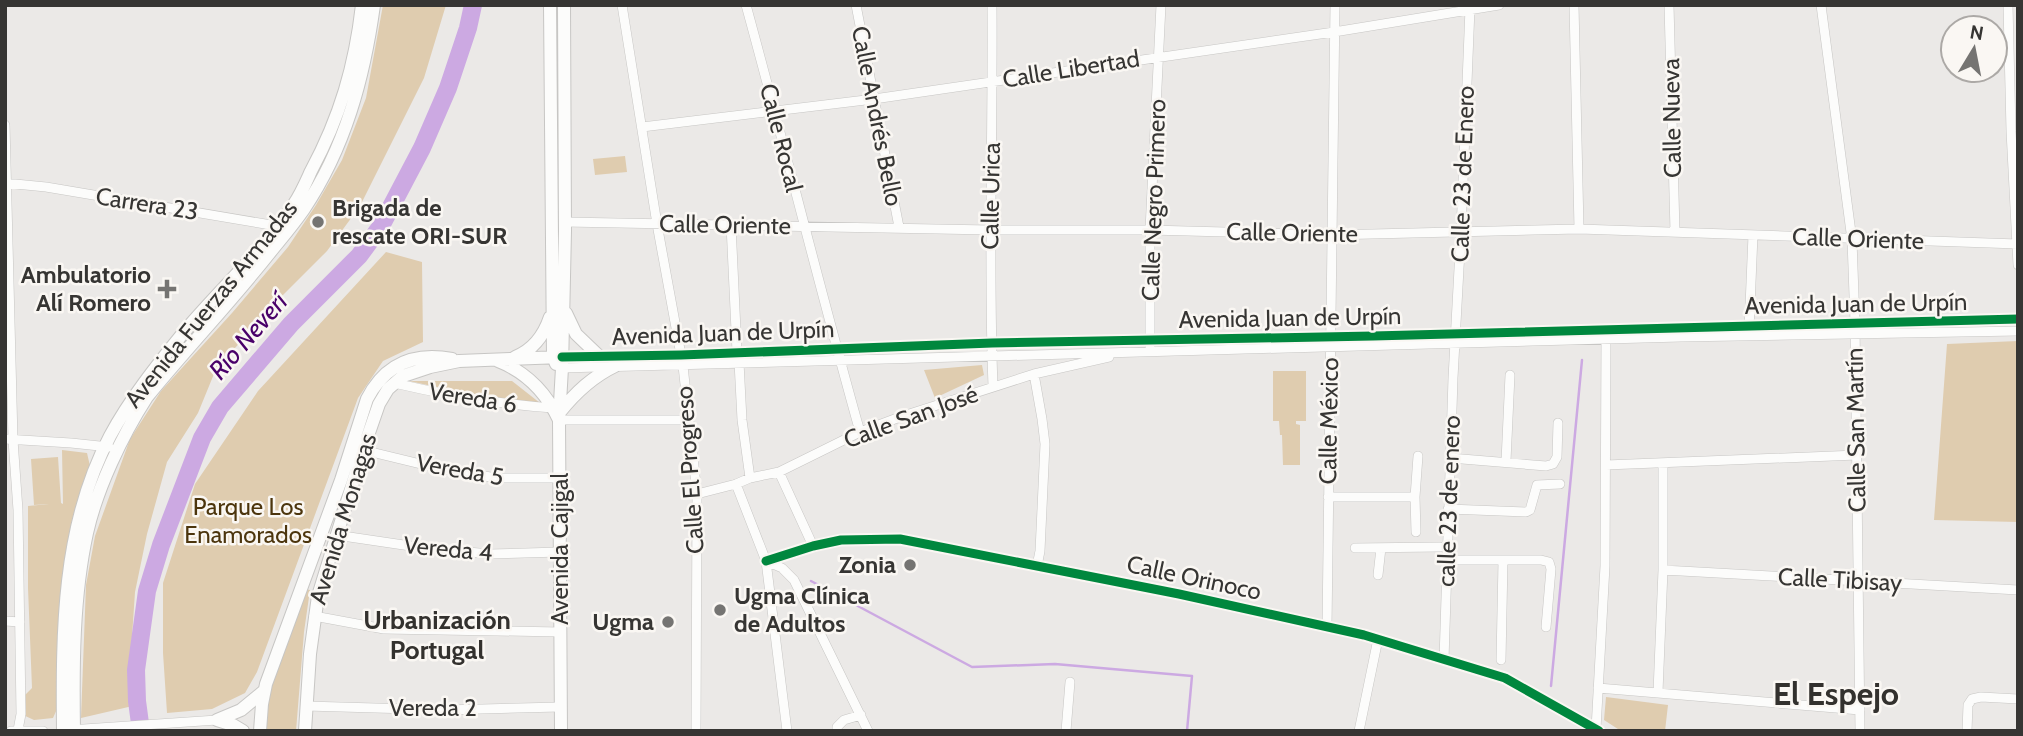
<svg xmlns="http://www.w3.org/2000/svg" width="2023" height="736" viewBox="0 0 2023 736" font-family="Cabin,sans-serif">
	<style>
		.green { fill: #dfccaf }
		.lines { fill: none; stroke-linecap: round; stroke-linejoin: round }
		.stream { stroke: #cca9e2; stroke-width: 2.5 }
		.river { stroke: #cca9e2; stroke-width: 18 }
		.street-casing { stroke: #c7c6c4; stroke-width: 10 }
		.secondary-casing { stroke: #c7c6c4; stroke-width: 14 }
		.street { stroke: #fcfcfb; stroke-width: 9 }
		.secondary { stroke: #fcfcfb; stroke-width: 12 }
		.cycleway-casing { stroke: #faf7f3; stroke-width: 13 }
		.cycleway { stroke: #00873e; stroke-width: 9 }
		.poi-dot { fill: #757472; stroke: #faf7f3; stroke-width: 2.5 }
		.labels { text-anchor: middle; stroke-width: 5; stroke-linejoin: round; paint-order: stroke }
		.street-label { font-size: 24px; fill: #363533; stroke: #faf7f3 }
		.poi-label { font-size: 24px; font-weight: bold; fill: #363533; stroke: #faf7f3; text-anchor: end }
		.park-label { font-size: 24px; fill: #4c350d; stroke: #faf7f3 }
		.water-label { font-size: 26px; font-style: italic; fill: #490069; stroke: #faf7f3 }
		.neighbourhood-label { font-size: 26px; font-weight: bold; fill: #33312e; stroke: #faf7f3 }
		.district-label { font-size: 32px; font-weight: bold; fill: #33312e; stroke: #faf7f3 }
	</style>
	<rect width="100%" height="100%" fill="#ebe9e7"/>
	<path class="green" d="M 383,5 L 446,5 L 424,78 L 360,206 L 327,251 L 280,298 L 216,369 L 198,413 L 167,462 L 147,534 L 135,592 L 131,652 L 137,705 L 81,718 L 86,585 L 95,536 L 130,439 L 161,391 L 232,313 L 288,247 L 316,205 L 342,160 L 366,98 Z
		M 625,156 L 627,172 L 595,175 L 593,159 Z
		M 386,252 L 422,262 L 423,342 L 383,361 L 358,398 L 257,672 L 245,693 L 212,709 L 167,713 L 163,653 L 163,583 L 195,484 L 258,391 Z
		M 2018,341 L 2018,522 L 1934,520 L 1947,344 Z
		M 982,365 L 984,375 L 935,398 L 924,370 Z
		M 1273,371 L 1306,371 L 1306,421 L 1296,421 L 1296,424 L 1300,425 L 1300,465 L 1283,465 L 1282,435 L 1280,435 L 1279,421 L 1273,421 Z
		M 409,381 L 512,381 L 540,403 L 496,400 Z
		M 62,450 L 87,453 L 90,466 L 57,709 L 53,718 L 34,720 L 21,714 L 21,699 L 32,688 L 28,588 L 28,506 L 49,504 L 34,505 L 31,459 L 58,457 L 61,503 L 63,504 Z
		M 305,589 L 310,590 L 304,632 L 296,731 L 264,731 L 268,694 Z
		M 1606,697 L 1668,705 L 1665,731 L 1621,731 L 1604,720 Z"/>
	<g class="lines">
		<path class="stream" d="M 811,581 L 972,667 L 1055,664 L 1192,676 L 1187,731
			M 1551,686 L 1582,360"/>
		<path class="river" d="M 141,731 L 137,701 L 136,670 L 147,591 L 161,545 L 202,438 L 220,407 L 291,324 L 359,256 L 381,226 L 422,148 L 448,88 L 468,28 L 473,5"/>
		<defs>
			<path id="street" d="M 622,5 L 657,224 L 683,366 L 697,494 L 696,731
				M 746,5 C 785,147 820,290 860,432
				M 856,5 L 899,227
				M 992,5 C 993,132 988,259 993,386
				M 1574,5 L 1579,229
				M 1669,5 L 1675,232
				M 1821,5 L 1852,240 L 1855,323 L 1860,731
				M 2008,5 L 2011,131 L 2018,265
				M 5,125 L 13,440 L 18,510 L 21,714 L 18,730
				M 642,127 L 874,99 L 1334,32 L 1499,5
				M 5,183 L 46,187 L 283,227
				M 565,222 L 990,230 L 1150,230 L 1331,235 L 1579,229 L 2018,244
				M 731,225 L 737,352
				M 1749,330 L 1753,235
				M 1150,346 L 1150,230 L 1161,5
				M 562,357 L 681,355 L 992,343 L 1373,336 L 2018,319
				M 739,362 L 742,420 L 750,478
				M 562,368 L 1681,337 L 2018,331
				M 1034,374 L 1042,419 L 1045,444 L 1040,551 L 1037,566
				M 394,383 C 449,396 497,404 553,408
				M 559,420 L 689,420
				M 5,439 L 71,443 L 109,447
				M 363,450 L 433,467 L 496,478 L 559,478
				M 1450,458 L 1546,466 L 1553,464 L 1557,457 L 1558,423
				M 1506,461 L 1510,375
				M 1606,465 L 1857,455
				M 779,472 L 813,546
				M 736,484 L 766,561 L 787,731
				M 697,494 L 736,484 L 750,478 L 779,472 L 860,432 L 900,417 L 1034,374 L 1109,357
				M 1328,497 L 1415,497 L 1418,456
				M 1415,497 L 1416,532
				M 1448,509 L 1526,512 L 1530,510 L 1537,485 L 1560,484
				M 336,535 L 424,548 L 490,554 L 560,552
				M 1355,548 L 1440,547
				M 1448,560 L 1541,560 L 1549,562 L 1551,569 L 1546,627
				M 766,561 L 813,546 L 841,540 L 900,539 L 1179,594 L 1364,635 L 1505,678 L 1599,731
				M 766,561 L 782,568 L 794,580 L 868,731
				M 1663,570 L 2018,590
				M 1378,575 L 1381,548
				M 314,616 L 384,629 L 560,632
				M 5,621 L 20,622
				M 1327,627 L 1335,5
				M 1444,660 L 1453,378 L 1461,232 L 1470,8
				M 1501,660 L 1503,561
				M 1598,688 L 1860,710
				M 1658,692 L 1663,570 L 1663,464
				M 306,706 L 445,710 L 560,707
				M 1596,729 L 1605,566 L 1606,336
				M 69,730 L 217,720
				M 11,731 L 43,731
				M 837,731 L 837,727 L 844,720 L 861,715
				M 1066,731 L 1070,682
				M 1359,731 L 1378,639
				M 1967,731 L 1968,705 L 1972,699 L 1981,697 L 2018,699"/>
			<path id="secondary" d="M 550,5 L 553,357 L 556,364
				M 566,313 L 576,334 L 599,356
				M 515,357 C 533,350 544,335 550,317
				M 498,361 C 526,372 546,392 559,420
				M 560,412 C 576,392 592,377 615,366
				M 217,720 L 241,710 L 264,691
				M 217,720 L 233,725 L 243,731
				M 63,731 C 62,632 62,526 110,436 C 130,399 157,365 184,332 C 220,289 263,251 294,204 C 301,194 306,182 311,171 C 340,117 355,66 362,5
				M 74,731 C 73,666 73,597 87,533 C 97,488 122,436 147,397 C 186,349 229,304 268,255 C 280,240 293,225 304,209 C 345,148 364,78 374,5
				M 260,731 L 262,704 L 266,684 L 341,480 L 367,399 C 385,364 414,352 452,359
				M 305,731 L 310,654 L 318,596 L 363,450 L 379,404 L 388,389 L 403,376 L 430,367 L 459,361 L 562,357
				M 561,731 L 559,420 L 562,368 L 565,231 L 564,5"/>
		</defs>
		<use href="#street" class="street-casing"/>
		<use href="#secondary" class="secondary-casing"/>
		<use href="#street" class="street"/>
		<use href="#secondary" class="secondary"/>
		<defs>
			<path id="cycleway" d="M 562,357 L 681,355 L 992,343 L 1373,336 L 2018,319
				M 766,561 L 813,546 L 841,540 L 900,539 L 1179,594 L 1364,635 L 1505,678 L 1599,731"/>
		</defs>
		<use href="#cycleway" class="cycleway-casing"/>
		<use href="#cycleway" class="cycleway"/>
	</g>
	<g class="poi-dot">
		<circle cx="318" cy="222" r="7"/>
		<path d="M163.5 278.5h7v7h7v7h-7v7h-7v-7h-7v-7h7z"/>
		<circle cx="910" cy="565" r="7"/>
		<circle cx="720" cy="610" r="7"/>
		<circle cx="668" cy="622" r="7"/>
	</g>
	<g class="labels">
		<g class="street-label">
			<text transform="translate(1071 69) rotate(-9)" y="8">Calle Libertad</text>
			<text transform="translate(877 116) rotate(79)" y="8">Calle Andrés Bello</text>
			<text transform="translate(1672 118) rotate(-91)" y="8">Calle Nueva</text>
			<text transform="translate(781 138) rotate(76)" y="8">Calle Rocal</text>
			<text transform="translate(1463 174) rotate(-88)" y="8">Calle 23 de Enero</text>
			<text transform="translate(991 196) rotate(-89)" y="8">Calle Urica</text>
			<text transform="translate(1154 200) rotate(-88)" y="8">Calle Negro Primero</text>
			<text transform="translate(147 204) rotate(9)" y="8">Carrera 23</text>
			<text transform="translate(725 225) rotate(1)" y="8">Calle Oriente</text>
			<text transform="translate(1292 233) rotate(1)" y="8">Calle Oriente</text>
			<text transform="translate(1858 239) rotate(2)" y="8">Calle Oriente</text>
			<text transform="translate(211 304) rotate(-51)" y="8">Avenida Fuerzas Armadas</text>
			<text transform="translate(1856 304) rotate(-1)" y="8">Avenida Juan de Urpín</text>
			<text transform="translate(1290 318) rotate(-1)" y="8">Avenida Juan de Urpín</text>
			<text transform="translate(723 333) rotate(-2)" y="8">Avenida Juan de Urpín</text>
			<text transform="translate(473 398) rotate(9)" y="8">Vereda 6</text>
			<text transform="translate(911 417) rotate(-20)" y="8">Calle San José</text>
			<text transform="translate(1329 421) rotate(-89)" y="8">Calle México</text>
			<text transform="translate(1856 430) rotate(-91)" y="8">Calle San Martín</text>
			<text transform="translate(460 470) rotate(10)" y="8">Vereda 5</text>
			<text transform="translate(690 470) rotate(-94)" y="8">Calle El Progreso</text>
			<text transform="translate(1449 501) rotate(-88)" y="8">calle 23 de enero</text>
			<text transform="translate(343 519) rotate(-73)" y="8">Avenida Monagas</text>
			<text transform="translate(448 549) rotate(5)" y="8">Vereda 4</text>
			<text transform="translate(560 549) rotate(-90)" y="8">Avenida Cajigal</text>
			<text transform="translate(1194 578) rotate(12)" y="8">Calle Orinoco</text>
			<text transform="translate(1840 580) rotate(3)" y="8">Calle Tibisay</text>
			<text x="433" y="716">Vereda 2</text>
		</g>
		<g class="poi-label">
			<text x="332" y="216" text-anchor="start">Brigada de<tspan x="332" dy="28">rescate ORI-SUR</tspan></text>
			<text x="151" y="283">Ambulatorio<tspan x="151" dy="28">Alí Romero</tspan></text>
			<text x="896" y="573">Zonia</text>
			<text x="734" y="604" text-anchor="start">Ugma Clínica<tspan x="734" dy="28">de Adultos</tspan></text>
			<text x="654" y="630">Ugma</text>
		</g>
		<g class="park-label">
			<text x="248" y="515">Parque Los<tspan x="248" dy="28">Enamorados</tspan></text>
		</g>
		<g class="water-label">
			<text transform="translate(248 336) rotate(-49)" y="9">Río Neverí</text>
		</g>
		<g class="neighbourhood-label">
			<text x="437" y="629">Urbanización<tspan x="437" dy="30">Portugal</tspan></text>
		</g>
		<g class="district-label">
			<text x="1836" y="705">El Espejo</text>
		</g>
	</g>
	<rect width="2023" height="736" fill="none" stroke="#363533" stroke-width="14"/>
	<g transform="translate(1974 49) rotate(10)"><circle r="33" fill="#faf7f3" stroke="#aca9a6" stroke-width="2"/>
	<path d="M0-5L12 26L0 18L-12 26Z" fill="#757472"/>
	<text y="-10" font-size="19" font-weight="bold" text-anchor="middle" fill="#363533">N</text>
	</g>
</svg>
